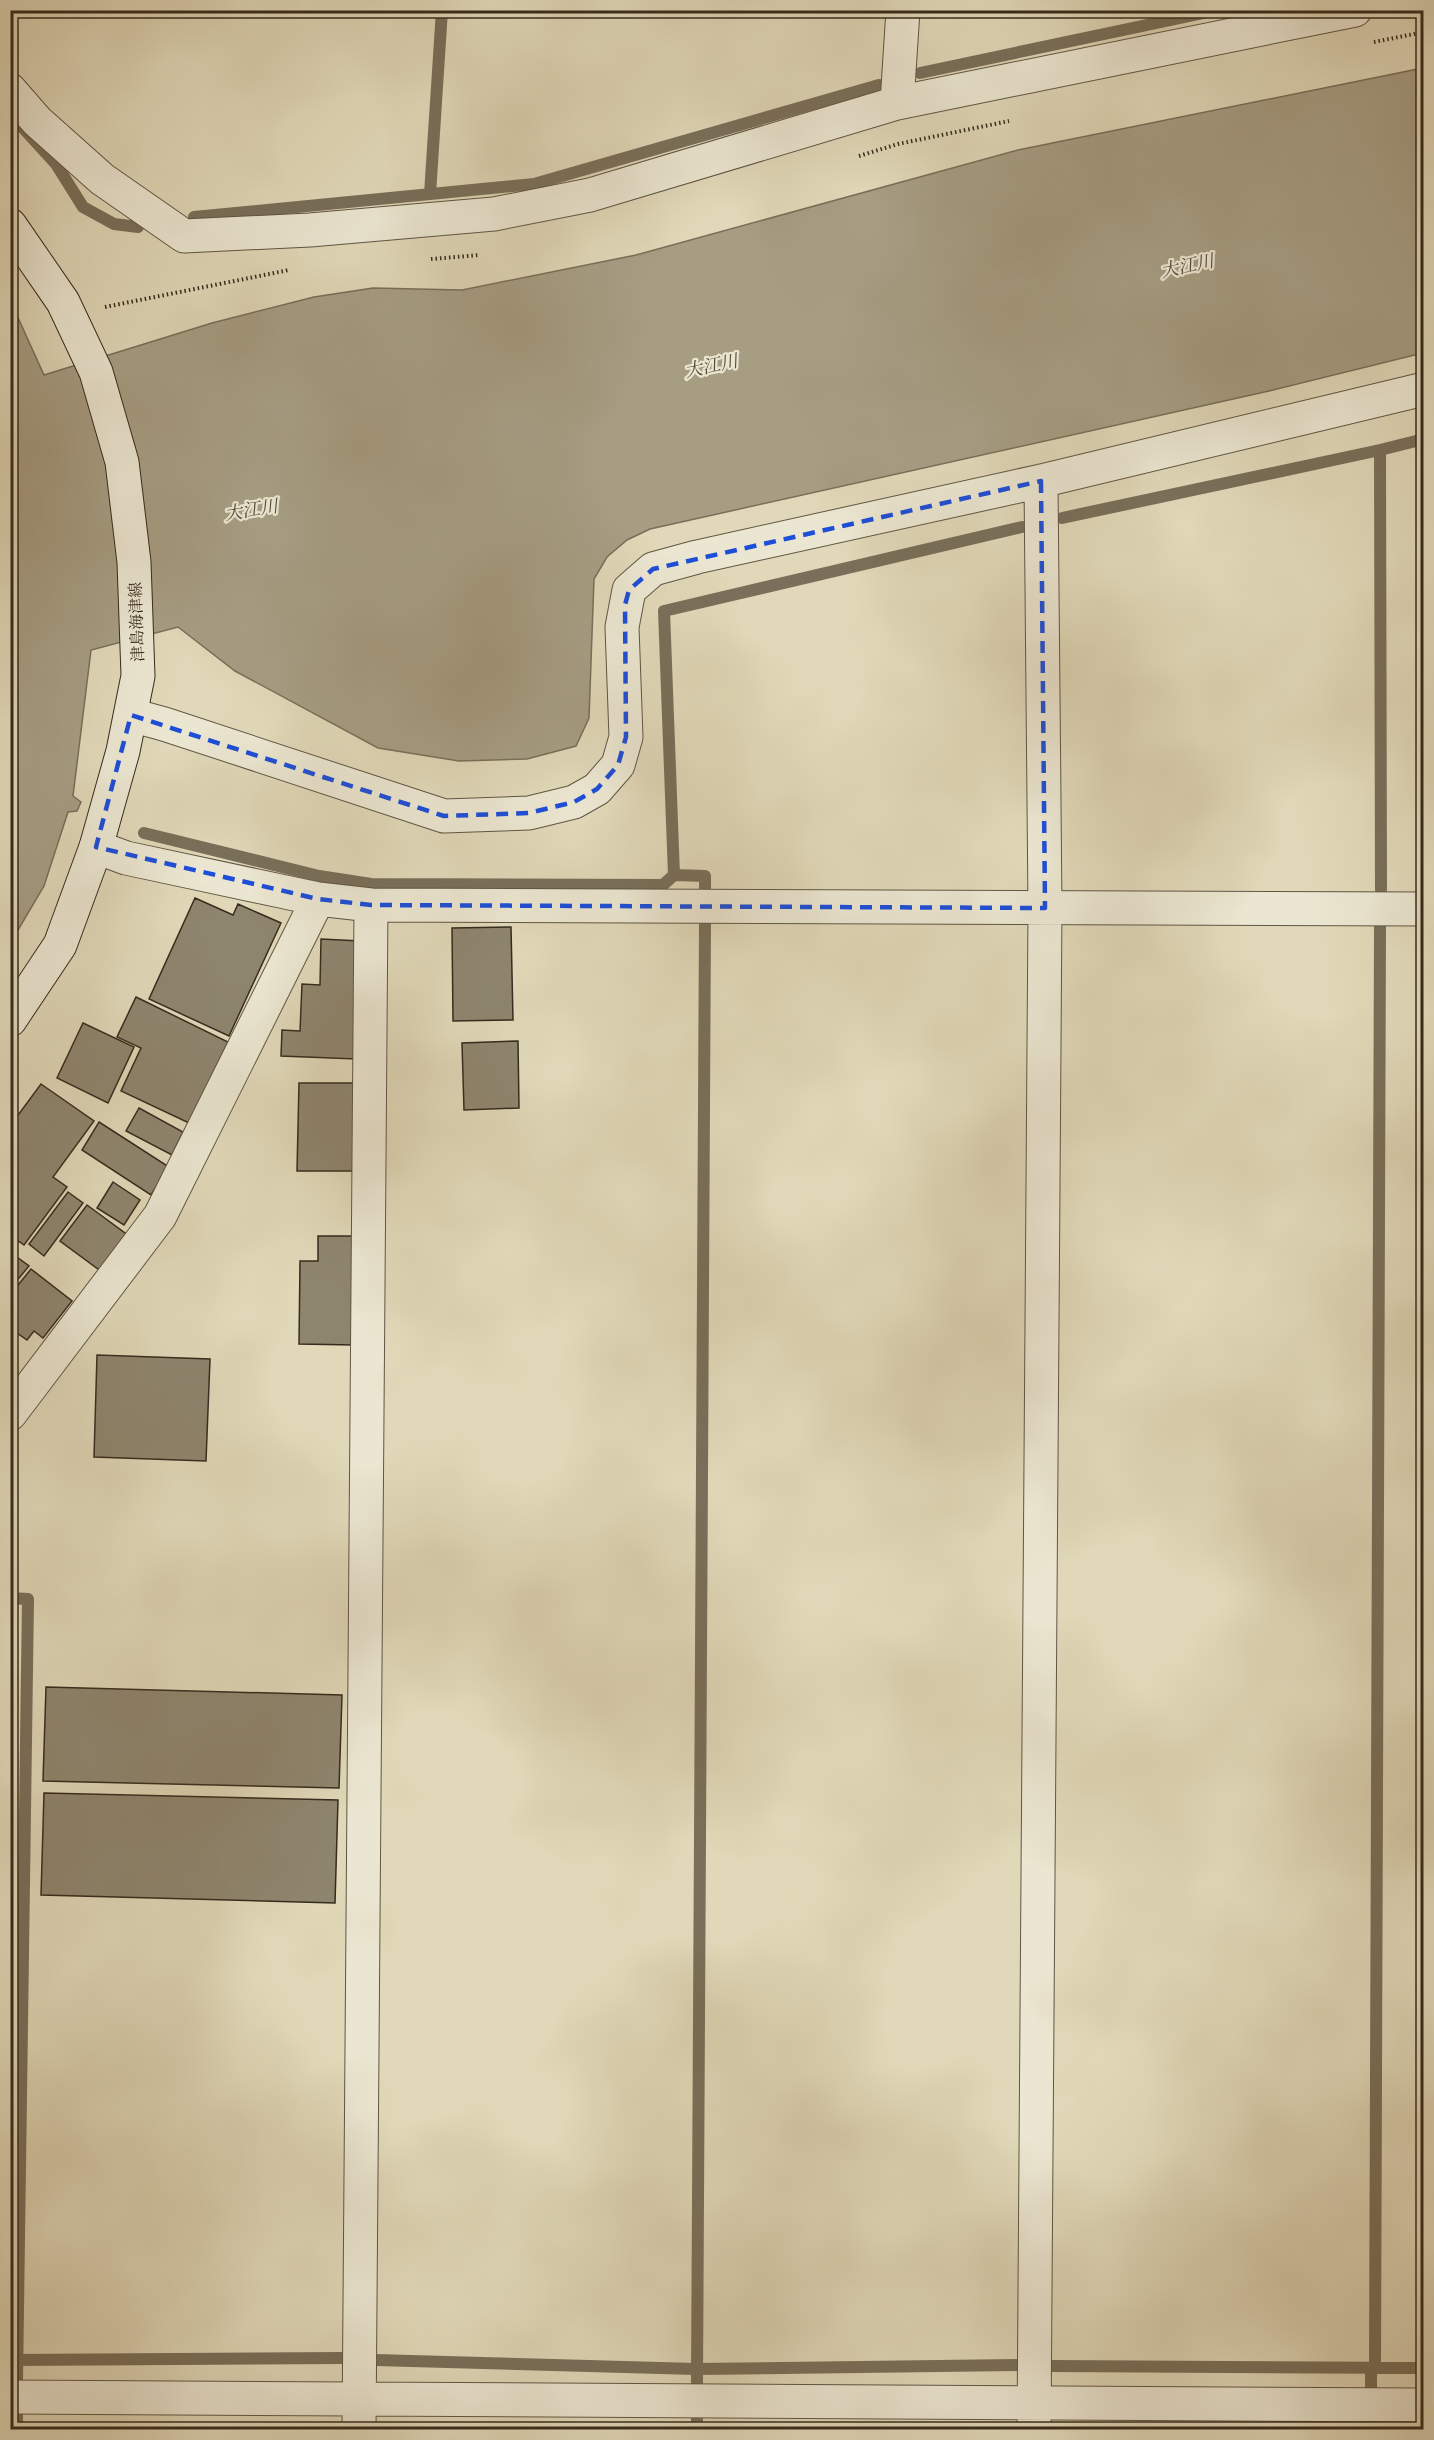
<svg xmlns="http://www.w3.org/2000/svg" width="1434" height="2440" viewBox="0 0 1434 2440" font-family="'Libre Caslon Text','Noto Serif JP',serif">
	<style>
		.water { fill: #a69d83; stroke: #796f5a; stroke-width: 1.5 }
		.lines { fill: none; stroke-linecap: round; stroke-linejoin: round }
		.stream { stroke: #796f5a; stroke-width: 12 }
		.building { fill: #8e856e; stroke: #362b1d; stroke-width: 1.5 }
		.minor-casing { stroke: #605644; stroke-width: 35 }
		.secondary-casing { stroke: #362b1d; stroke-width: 35 }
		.path { stroke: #362b1d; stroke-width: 4; stroke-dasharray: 1.5 3; stroke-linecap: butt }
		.minor { stroke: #ebe6d1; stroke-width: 33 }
		.secondary { stroke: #ebe6d1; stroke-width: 33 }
		.marked { fill: none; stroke: #1d4ed8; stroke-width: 4.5; stroke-dasharray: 12 8; stroke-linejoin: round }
		.labels { text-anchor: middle; stroke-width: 4.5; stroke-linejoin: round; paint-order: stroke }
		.street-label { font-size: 16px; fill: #362b1d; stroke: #ebe6d1 }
		.water-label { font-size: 18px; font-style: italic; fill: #584d3c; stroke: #ebe6d1 }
	</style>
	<rect width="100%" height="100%" fill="#e0d8b8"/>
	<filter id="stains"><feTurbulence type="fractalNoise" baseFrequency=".00333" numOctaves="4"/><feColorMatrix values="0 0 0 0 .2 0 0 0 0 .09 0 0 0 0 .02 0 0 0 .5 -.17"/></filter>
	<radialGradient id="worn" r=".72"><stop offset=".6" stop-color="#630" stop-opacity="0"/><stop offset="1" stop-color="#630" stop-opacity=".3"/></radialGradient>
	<path class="water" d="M 1423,68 L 1423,353 L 1269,391 L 650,529 L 627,540 L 607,557 L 594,579 L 589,718 L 576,746 L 527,759 L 459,761 L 378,748 L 235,671 L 178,627 L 91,650 L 73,796 L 81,802 L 77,811 L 68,812 L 44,886 L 11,942 L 10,300 L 44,375 L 212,323 L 314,297 L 373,288 L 462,290 L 636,255 L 1018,150 Z"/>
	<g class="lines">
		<path class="stream" d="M 920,73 L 1218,10
			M 24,129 L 56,164 L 83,207 L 114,224 L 138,227
			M 430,194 L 442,10
			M 194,217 L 534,184 L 879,85
			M 1062,518 L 1380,450
			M 144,833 L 319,876 L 371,884 L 663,885 L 674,875
			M 705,889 L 705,876 L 674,875 L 664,611 L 1022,527
			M 1381,890 L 1380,450 L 1424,439
			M 10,1598 L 28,1599 L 17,2380
			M 12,2360 L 343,2358
			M 375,2360 L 696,2369 L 1016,2365
			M 1051,2366 L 1424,2368
			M 1375,2369 L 1380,926
			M 697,2383 L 705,922
			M 1371,2390 L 1371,2369
			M 17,2430 L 17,2415
			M 697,2430 L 697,2417
			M 1371,2430 L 1371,2426"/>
	</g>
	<path class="building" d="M 195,898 L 233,915 L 238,904 L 281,923 L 229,1036 L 149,999 Z
		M 511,927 L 513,1020 L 453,1021 L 452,928 Z
		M 321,939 L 360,941 L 356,1059 L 281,1056 L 282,1030 L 300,1031 L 302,984 L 320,985 Z
		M 136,997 L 228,1042 L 189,1123 L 121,1091 L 141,1048 L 117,1037 Z
		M 83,1023 L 134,1047 L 108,1103 L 57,1078 Z
		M 518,1041 L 519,1108 L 464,1110 L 462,1043 Z
		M 299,1083 L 358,1083 L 357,1171 L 297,1171 Z
		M 41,1084 L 94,1121 L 53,1177 L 67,1187 L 24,1245 L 10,1235 L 10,1168 L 15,1162 L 10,1158 L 10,1126 Z
		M 139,1108 L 183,1132 L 172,1155 L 126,1131 Z
		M 99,1122 L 169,1167 L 151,1195 L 82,1150 Z
		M 113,1182 L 140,1200 L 124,1225 L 97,1208 Z
		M 68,1192 L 83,1203 L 44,1256 L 29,1244 Z
		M 87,1205 L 129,1236 L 102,1272 L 60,1241 Z
		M 318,1236 L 356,1236 L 355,1345 L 299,1344 L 300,1261 L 318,1261 Z
		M 10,1252 L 29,1266 L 10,1289 Z
		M 31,1269 L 72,1301 L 43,1338 L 34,1331 L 27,1340 L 10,1328 L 10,1295 Z
		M 97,1355 L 210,1359 L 206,1461 L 94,1457 Z
		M 46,1687 L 342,1695 L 339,1788 L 43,1781 Z
		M 44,1793 L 338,1800 L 335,1903 L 41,1895 Z"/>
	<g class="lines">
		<defs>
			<path id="minor" d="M 10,90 L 37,121 L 102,179 L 184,236 L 310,230 L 494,214 L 590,195 L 897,103 L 1355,10
				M 897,103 L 903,10
				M 131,715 L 164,724 L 444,816 L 529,813 L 574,802 L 597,789 L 618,765 L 626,737 L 622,627 L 629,590 L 653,569 L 697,557 L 1041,481 L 1424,389
				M 96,847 L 126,858 L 318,899 L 371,905 L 1424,909
				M 10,1414 L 160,1216 L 318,899
				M 10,2397 L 1424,2405
				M 359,2430 L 371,905
				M 1034,2430 L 1045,908 L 1041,481"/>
			<path id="secondary" d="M 10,225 L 63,302 L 96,372 L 122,462 L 134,562 L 138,676 L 123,751 L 96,847 L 60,945 L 10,1020"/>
		</defs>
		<use href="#minor" class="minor-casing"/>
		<use href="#secondary" class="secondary-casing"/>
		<path class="path" d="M 1374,42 L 1424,32
			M 859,156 L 898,144 L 1009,121
			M 431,259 L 480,255
			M 105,307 L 289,270"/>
		<use href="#minor" class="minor"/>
		<use href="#secondary" class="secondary"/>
	</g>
	<path class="marked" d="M 1041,481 L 1045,908 L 371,905 L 318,899 L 96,847 L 131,715 L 444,816 L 529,813 L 574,802 L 597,789 L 618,765 L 626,737 L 625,605 L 629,590 L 653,569 Z"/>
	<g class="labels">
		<g class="street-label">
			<text transform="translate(136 622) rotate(-92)" y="6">津島海津線</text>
		</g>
		<g class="water-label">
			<text transform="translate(1187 266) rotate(-12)" y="6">大江川</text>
			<text transform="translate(711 366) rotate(-12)" y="6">大江川</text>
			<text transform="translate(251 510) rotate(-9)" y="6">大江川</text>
		</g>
	</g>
	<rect width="1434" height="2440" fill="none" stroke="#e0d8b8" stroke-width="36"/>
	<rect x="12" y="12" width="1410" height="2416" fill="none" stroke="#362b1d" stroke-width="3"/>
	<rect x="18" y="18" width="1398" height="2404" fill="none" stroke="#362b1d" stroke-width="1.5"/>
	<rect width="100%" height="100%" filter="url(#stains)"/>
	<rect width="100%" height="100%" fill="url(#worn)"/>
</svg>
